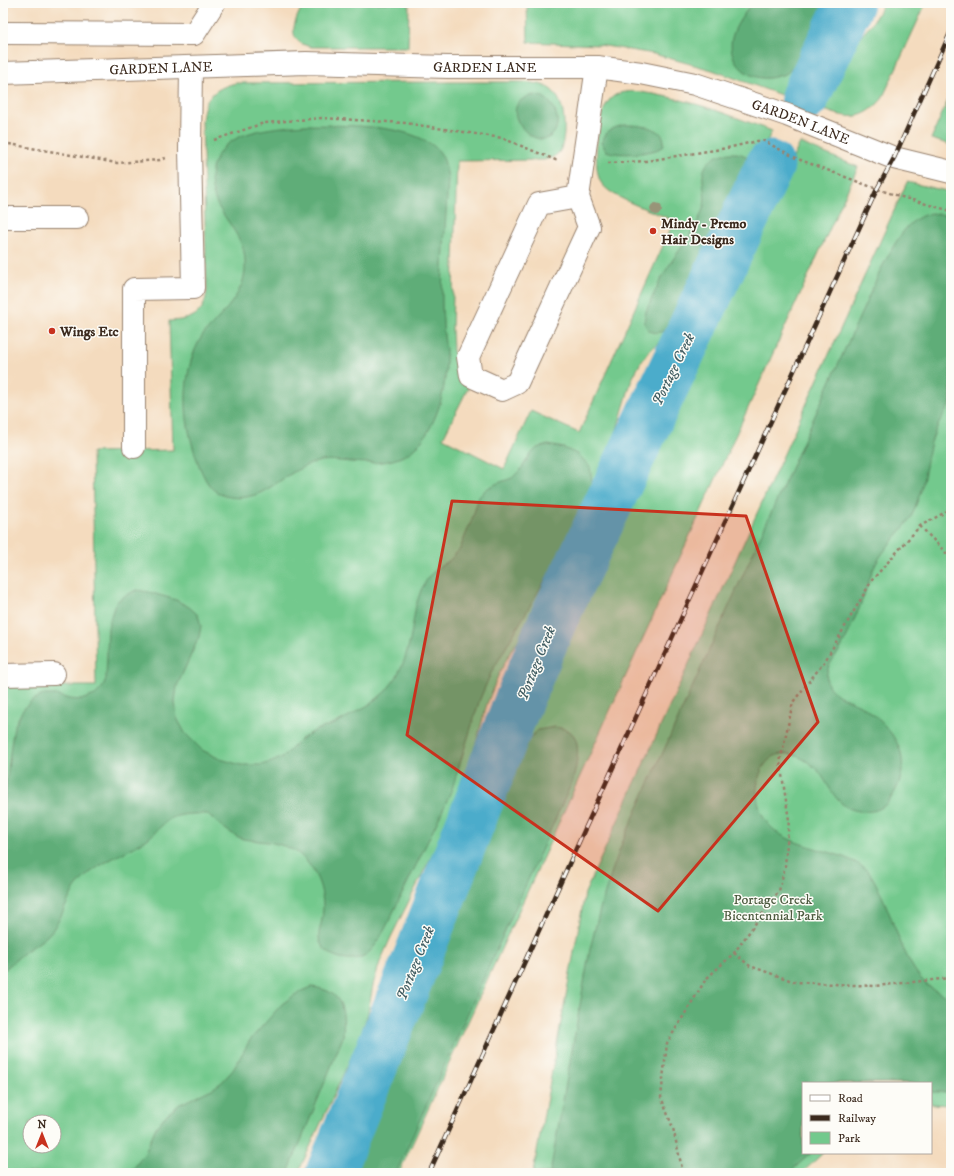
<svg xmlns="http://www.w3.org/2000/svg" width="954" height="1176" viewBox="0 0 954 1176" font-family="'IM FELL DW Pica',serif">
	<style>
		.green { fill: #73c98d; stroke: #577a56; fill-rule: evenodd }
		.forest { fill: #5ead78; stroke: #4c6c4b }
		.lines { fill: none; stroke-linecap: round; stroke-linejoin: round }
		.river { stroke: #4caccb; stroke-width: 49 }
		.minor-casing { stroke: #98826e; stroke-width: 24 }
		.path { stroke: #98826e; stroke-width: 2.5; stroke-dasharray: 3 3; stroke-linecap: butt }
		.minor { stroke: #fff; stroke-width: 22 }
		.rail-casing { stroke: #3b2a1e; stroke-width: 4.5 }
		.rail { stroke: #fdfcf7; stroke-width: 3; stroke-dasharray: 9; stroke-linecap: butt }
		.tree { fill: #989478 }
		.marked { fill: #c8321e; fill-opacity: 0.2; stroke: #c8321e; stroke-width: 3; stroke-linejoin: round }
		.poi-dot { fill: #c8321e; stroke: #fdfcf7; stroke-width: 1.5 }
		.labels { text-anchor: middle; stroke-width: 3; stroke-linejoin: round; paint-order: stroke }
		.street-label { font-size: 14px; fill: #3b2a1e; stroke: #fdfcf7 }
		.poi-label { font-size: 14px; font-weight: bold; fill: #3b2a1e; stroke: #fdfcf7; text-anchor: start }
		.park-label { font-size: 14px; fill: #4c5a3f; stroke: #fdfcf7 }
		.water-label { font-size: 15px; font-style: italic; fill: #425e63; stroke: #fdfcf7 }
	</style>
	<rect width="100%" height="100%" fill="#fdfcf7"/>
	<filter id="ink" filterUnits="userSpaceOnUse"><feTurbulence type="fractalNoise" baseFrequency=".025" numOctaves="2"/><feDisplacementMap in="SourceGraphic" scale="8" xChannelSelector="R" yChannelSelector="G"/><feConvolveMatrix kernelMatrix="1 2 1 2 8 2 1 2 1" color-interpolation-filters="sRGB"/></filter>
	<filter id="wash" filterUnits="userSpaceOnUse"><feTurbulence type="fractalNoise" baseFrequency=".012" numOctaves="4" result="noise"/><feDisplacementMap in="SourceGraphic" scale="16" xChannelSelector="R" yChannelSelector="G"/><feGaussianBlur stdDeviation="0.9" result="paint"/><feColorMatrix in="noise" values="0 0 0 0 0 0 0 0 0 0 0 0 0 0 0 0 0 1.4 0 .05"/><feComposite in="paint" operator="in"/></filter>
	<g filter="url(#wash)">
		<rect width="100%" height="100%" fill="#f4dbbe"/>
		<path class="green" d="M 304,3 L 409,3 L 408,47 L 312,47 C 283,42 295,20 304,3 Z
			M 527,3 L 842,3 L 792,99 L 712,70 L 654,54 L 599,45 L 528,42 Z
			M 884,3 L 926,3 L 882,99 C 859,126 842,116 813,106 L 830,74 L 872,23 Z
			M 453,82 C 470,82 488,82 505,82 C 518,82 533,81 545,86 C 563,94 565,117 564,134 C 562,151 560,156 544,160 L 457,161 L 452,329 L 453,351 L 468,388 L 443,438 L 504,469 L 531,411 L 579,433 L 674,221 C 655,211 614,200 602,184 C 591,171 598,114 608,102 C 612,96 619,92 626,92 C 635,90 644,93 653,94 C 694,101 733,116 772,131 L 721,233 L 687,306 L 676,325 L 668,335 L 649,351 L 641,362 L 632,379 L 616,433 L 608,476 L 598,501 L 563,569 L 540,610 L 512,649 L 498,676 L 487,704 L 464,785 L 452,815 L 391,937 L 380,962 L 373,985 L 368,1013 L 359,1040 L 298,1173 L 3,1173 L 3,686 L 96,686 L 92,452 L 173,450 L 169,321 C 192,320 204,315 207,291 L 202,120 C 203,116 203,112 204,108 C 208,93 222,86 236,83 ZM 30,1122 L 54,1122 L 54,1146 L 30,1146 Z
			M 951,93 L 951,145 L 931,139 Z
			M 800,143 L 858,167 L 399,1173 L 343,1173 L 426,972 L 469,860 L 533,699 Z
			M 907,182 L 951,192 L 951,1105 L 931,1104 L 931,1083 L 803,1083 L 803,1153 L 823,1153 L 802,1173 L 533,1173 L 585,893 Z"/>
		<path class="forest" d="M 752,3 L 824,3 C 817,25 806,58 787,73 C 785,75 781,75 778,76 C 754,85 726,65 732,38 C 735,25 745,13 752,3 Z
			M 535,95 C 539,96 543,96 546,99 C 557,107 562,127 551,136 C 532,152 491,102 535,95 Z
			M 305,125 C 341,126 411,122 438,150 C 445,158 446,168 448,178 C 446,217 443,255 442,294 C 442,303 442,313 443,322 C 443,332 445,342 446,351 C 447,377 443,403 431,426 C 414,461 387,465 350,462 C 339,461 328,459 317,462 C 296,467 281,482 262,492 C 246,500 221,501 209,485 C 200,473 192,446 189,431 C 183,402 185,364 201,338 C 204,333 209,328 214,323 C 230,305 247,288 245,261 C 245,241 228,223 218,206 C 212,195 210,182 212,169 C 221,129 272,128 305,125 Z
			M 624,125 C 637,125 670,126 663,147 C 651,154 619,156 606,151 L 602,143 C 605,131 612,128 624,125 Z
			M 731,153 C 738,153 744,153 749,160 L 747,174 L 677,316 C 673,321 670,327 665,330 C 653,337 642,329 645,316 C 646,309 650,303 653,296 C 658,285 663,274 670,264 C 682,246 696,229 703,209 C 709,194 697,178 707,164 C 713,156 721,154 731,153 Z
			M 932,213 L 951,216 L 951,403 C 942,417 932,434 929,451 C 925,468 924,485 917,502 C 915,507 913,514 910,519 C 901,532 889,543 880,557 C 868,575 865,598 855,618 C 851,628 846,639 841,648 C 836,656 828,664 827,673 C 826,675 827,681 827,683 C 832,695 847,699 858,704 C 875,713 896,734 901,753 C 905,770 900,785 891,798 C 887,805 880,810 872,811 C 862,812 853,811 845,806 C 832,797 828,783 819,772 C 807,758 784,746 769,760 C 760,768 756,784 757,795 C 762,853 831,842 864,868 C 873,874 877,887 882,896 C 895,924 904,963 927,985 C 933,990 941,993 947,997 L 951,998 L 951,1092 L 931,1092 L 931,1083 L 803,1083 L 803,1153 L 811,1153 L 789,1173 L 550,1173 L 590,949 L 600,909 L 611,874 L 622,843 L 882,267 C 891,251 903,225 920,217 C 923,215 928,214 932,213 Z
			M 548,445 L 564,448 L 579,455 L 590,467 L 592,481 L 590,494 L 566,544 L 491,673 L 480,699 L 452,789 L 441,814 L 385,929 C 380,937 375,948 367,954 C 353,964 327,959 320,942 C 317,933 321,927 322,919 C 326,894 318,870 298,853 C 287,845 271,842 258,841 C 253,840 248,840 243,839 C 230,834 218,824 208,814 C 196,814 183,813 172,818 C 162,823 156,833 146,840 C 123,855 93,864 76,887 C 65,902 62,921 48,935 C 42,941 33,946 26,951 C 18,958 11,964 3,971 L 3,811 L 11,745 L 14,727 L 22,711 L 31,701 L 43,695 L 56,695 L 69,699 L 81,700 L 95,695 L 102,688 L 106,679 L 108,628 L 112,613 L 116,602 L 126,595 L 137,590 L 149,592 L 176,600 L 189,607 L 198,615 L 201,626 L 199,637 L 177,686 L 175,702 L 177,718 L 185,733 L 202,750 L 220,759 L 241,765 L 261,765 L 272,762 L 283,757 L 301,739 L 316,730 L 334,724 L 351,715 L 370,704 L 385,692 L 396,678 L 404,661 L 410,641 L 416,605 L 421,590 L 429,576 L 438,568 L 450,560 L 460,549 L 472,519 L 479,497 L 486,489 L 498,483 L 512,478 L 522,468 L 529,456 L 537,448 Z
			M 555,727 C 559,728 563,728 567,730 C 584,737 576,766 573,780 L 396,1173 L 350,1173 L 516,763 L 527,741 L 538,730 Z
			M 311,987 C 343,990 345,1009 343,1037 L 288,1173 L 130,1173 L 145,1153 L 156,1127 L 166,1115 L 180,1104 L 212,1089 L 222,1082 L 233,1070 L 250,1040 L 282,1004 L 299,992 Z"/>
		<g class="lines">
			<path class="river" d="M 805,97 L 850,3
				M 330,1173 L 418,956 L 518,702 L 553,620 L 770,165"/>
		</g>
	</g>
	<g filter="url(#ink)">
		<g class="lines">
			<defs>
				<g id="minor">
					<path d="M 3,33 L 194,34 L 214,3"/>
					<path id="s1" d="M 3,73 L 306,63 L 447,67 L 597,67 L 641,73 L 695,84 L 787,115 L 894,158 L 951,172"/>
					<path d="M 578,197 L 539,204 L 468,357 L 471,376 L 502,390 L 517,383 L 589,227 L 578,197 L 597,67"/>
					<path d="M 3,218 L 77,218"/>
					<path d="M 134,447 L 134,289 L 193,288 L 190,149 L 191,67"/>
					<path d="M 3,675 L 54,674"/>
				</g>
			</defs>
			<use href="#minor" class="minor-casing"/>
			<path class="path" d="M 214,140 L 264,123 L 322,118 L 405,123 L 502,138 L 558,161
				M 3,143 L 117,163 L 160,160 L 166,158
				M 608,163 L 646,161 L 727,148 L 762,140 L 798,159 L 877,189 L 905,198 L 951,211
				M 920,526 L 951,558
				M 734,953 L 750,966 L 795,982 L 875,986 L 951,978
				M 683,1173 L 673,1128 L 661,1097 L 667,1043 L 706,979 L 734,953 L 779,891 L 785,866 L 789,820 L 780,762 L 793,702 L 825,661 L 872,580 L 920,526 L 951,509"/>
			<use href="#minor" class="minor"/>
			<defs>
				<path id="rail" d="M 429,1173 L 584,831 L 877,189 L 894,158 L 951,31"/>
			</defs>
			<use href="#rail" class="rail-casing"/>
			<use href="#rail" class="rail"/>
		</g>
		<circle class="tree" cx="656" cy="209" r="6"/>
	</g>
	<path class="marked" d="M 452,501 L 746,516 L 818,722 L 658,911 L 407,735 Z"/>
	<g class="poi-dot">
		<circle cx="653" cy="231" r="4"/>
		<circle cx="52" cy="331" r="4"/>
	</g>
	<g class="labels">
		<g class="street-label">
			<text dy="5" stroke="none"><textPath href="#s1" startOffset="482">GARDEN LANE</textPath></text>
			<text dy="5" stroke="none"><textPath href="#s1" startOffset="158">GARDEN LANE</textPath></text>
			<text dy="5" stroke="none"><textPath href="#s1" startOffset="806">GARDEN LANE</textPath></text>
		</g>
		<g class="poi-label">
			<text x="661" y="228">Mindy - Premo<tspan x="661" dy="16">Hair Designs</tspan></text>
			<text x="60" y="336">Wings Etc</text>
		</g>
		<g class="park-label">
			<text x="773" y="904">Portage Creek<tspan x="773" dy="16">Bicentennial Park</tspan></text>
		</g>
		<g class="water-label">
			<text transform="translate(673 369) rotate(-64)" y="5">Portage Creek</text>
			<text transform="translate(536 663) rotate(-68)" y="5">Portage Creek</text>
			<text transform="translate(415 963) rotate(-68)" y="5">Portage Creek</text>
		</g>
	</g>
	<rect width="954" height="1176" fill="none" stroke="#fdfcf7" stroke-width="16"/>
	<rect x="802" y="1082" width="130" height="72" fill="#fdfcf7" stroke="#afa8a0"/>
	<rect x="810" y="1095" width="20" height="6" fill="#ffffff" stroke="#afa8a0"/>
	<text x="838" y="1102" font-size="12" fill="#3b2a1e">Road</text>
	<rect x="810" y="1115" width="20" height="6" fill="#3b2a1e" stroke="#afa8a0"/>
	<text x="838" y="1122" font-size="12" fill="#3b2a1e">Railway</text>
	<rect x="810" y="1132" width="20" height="12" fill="#73c98d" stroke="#afa8a0"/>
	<text x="838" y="1142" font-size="12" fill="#3b2a1e">Park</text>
	<g transform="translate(42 1134)"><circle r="19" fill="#fdfcf7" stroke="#afa8a0"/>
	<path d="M0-3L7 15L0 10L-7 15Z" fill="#c8321e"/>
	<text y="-6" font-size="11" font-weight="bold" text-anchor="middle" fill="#3b2a1e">N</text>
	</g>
</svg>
